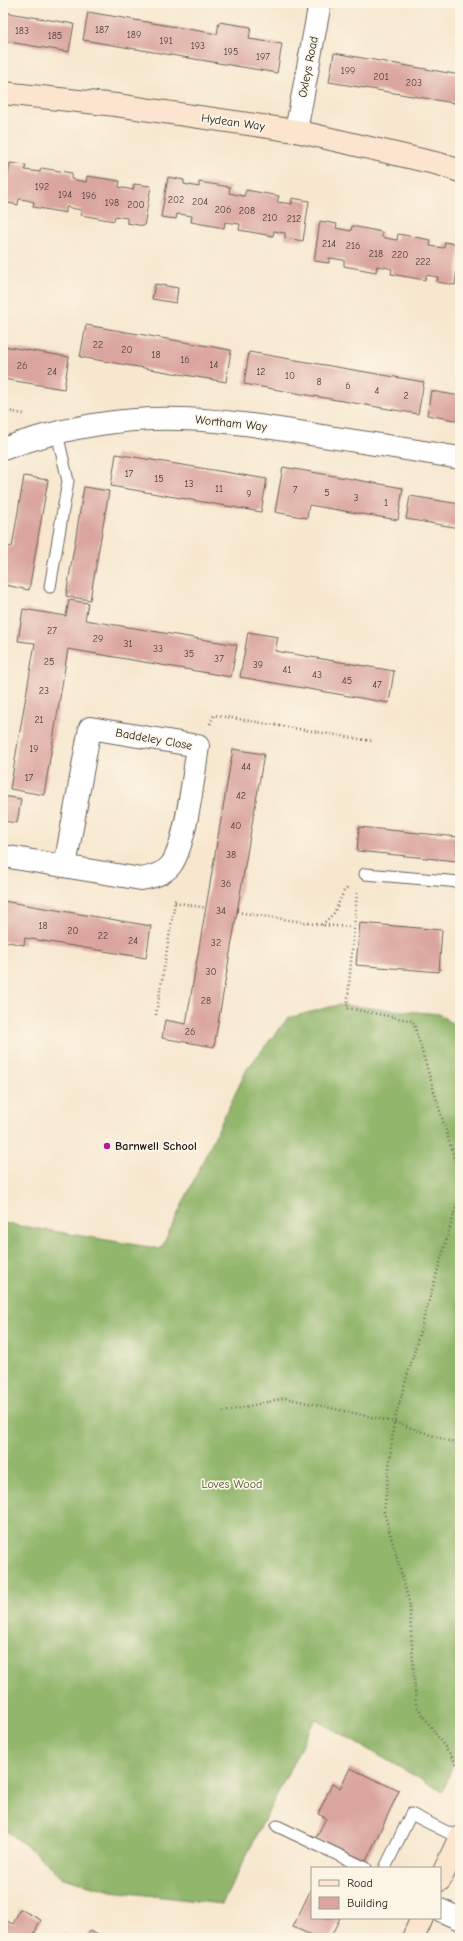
<svg xmlns="http://www.w3.org/2000/svg" width="463" height="1941" viewBox="0 0 463 1941" font-family="'Comic Neue',sans-serif">
	<style>
		.forest { fill: #92b66c; stroke: #576944 }
		.building { fill: #daa59f }
		.lines { fill: none; stroke-linecap: round; stroke-linejoin: round }
		.lane-casing { stroke: #69635b; stroke-width: 13 }
		.street-casing { stroke: #69635b; stroke-width: 24 }
		.secondary-casing { stroke: #69635b; stroke-width: 24 }
		.path { stroke: #69635b; stroke-width: 2.5; stroke-dasharray: 1 3; stroke-linecap: butt }
		.lane { stroke: #fff; stroke-width: 11 }
		.street { stroke: #fff; stroke-width: 22 }
		.secondary { stroke: #fce5cf; stroke-width: 22 }
		.poi-dot { fill: #b5179e; stroke: #fcf5e5; stroke-width: 1.5 }
		.labels { text-anchor: middle; stroke-width: 3.5; stroke-linejoin: round; paint-order: stroke }
		.number-label { font-size: 10px; fill: #4c3e3d }
		.street-label { font-size: 12px; fill: #1c1c1c; stroke: #fcf5e5 }
		.poi-label { font-size: 12px; font-weight: bold; fill: #1c1c1c; stroke: #fcf5e5; text-anchor: start }
		.park-label { font-size: 12px; fill: #4b5439; stroke: #fcf5e5 }
	</style>
	<rect width="100%" height="100%" fill="#fcf5e5"/>
	<filter id="ink" filterUnits="userSpaceOnUse"><feTurbulence type="fractalNoise" baseFrequency=".025" numOctaves="2"/><feDisplacementMap in="SourceGraphic" scale="8" xChannelSelector="R" yChannelSelector="G"/><feConvolveMatrix kernelMatrix="1 2 1 2 8 2 1 2 1" color-interpolation-filters="sRGB"/></filter>
	<filter id="wash" filterUnits="userSpaceOnUse"><feTurbulence type="fractalNoise" baseFrequency=".012" numOctaves="4" result="noise"/><feDisplacementMap in="SourceGraphic" scale="16" xChannelSelector="R" yChannelSelector="G"/><feGaussianBlur stdDeviation="0.9" result="paint"/><feColorMatrix in="noise" values="0 0 0 0 0 0 0 0 0 0 0 0 0 0 0 0 0 1.4 0 .05"/><feComposite in="paint" operator="in"/></filter>
	<g filter="url(#wash)">
		<rect width="100%" height="100%" fill="#f7e7cf"/>
		<path class="forest" d="M 338,1005 L 439,1014 L 460,1029 L 460,1743 L 443,1792 L 315,1719 L 222,1904 L 112,1891 L 63,1878 L 32,1850 L 3,1828 L 3,1223 L 161,1249 L 247,1069 L 288,1018 Z"/>
		<g id="blocks">
			<path class="building" d="M 3,12 L 74,24 L 69,52 L 3,41 Z
				M 88,12 L 217,34 L 219,22 L 251,27 L 249,39 L 282,44 L 277,73 L 83,40 Z
				M 334,53 L 460,75 L 460,104 L 329,82 Z
				M 10,163 L 26,165 L 25,170 L 40,172 L 41,168 L 72,173 L 71,179 L 86,182 L 87,176 L 120,181 L 119,187 L 133,190 L 134,184 L 151,186 L 144,226 L 127,223 L 127,218 L 115,216 L 114,221 L 81,215 L 81,210 L 66,207 L 66,213 L 33,207 L 34,202 L 27,200 L 19,199 L 18,205 L 3,202 Z
				M 168,177 L 184,180 L 184,184 L 199,187 L 199,182 L 230,187 L 229,193 L 238,195 L 244,196 L 246,190 L 279,196 L 277,202 L 285,203 L 292,204 L 292,198 L 309,201 L 303,241 L 285,238 L 285,233 L 274,231 L 273,236 L 239,230 L 240,224 L 225,222 L 224,228 L 191,222 L 192,216 L 186,215 L 177,214 L 176,219 L 161,217 Z
				M 320,221 L 337,224 L 336,228 L 351,231 L 352,226 L 382,232 L 382,237 L 390,239 L 397,240 L 398,234 L 431,240 L 430,246 L 444,248 L 445,242 L 460,245 L 455,285 L 437,282 L 438,277 L 426,275 L 425,280 L 391,274 L 392,269 L 385,267 L 377,266 L 376,272 L 344,266 L 344,260 L 329,258 L 329,263 L 314,261 Z
				M 155,284 L 178,288 L 176,303 L 152,299 Z
				M 86,325 L 231,350 L 226,382 L 80,357 Z
				M 3,346 L 69,357 L 64,389 L 3,379 Z
				M 249,352 L 424,382 L 418,414 L 244,384 Z
				M 431,391 L 460,396 L 460,421 L 427,415 Z
				M 116,454 L 267,479 L 261,512 L 111,486 Z
				M 283,467 L 403,488 L 398,520 L 309,505 L 307,518 L 275,512 Z
				M 24,476 L 48,480 L 29,590 L 5,585 L 3,588 L 3,546 L 12,547 Z
				M 84,487 L 109,491 L 90,600 L 66,596 Z
				M 410,496 L 460,504 L 460,528 L 406,519 Z
				M 69,600 L 88,603 L 85,620 L 237,645 L 231,677 L 68,649 L 44,795 L 10,789 L 35,643 L 18,641 L 23,609 L 66,616 Z
				M 248,632 L 278,637 L 275,651 L 394,671 L 389,703 L 240,677 Z
				M 233,749 L 264,754 L 214,1047 L 162,1038 L 165,1020 L 186,1024 Z
				M 3,796 L 21,799 L 17,823 L 3,821 Z
				M 359,827 L 458,837 L 456,861 L 357,851 Z
				M 3,901 L 151,926 L 146,958 L 25,938 L 24,945 L 3,941 Z
				M 360,923 L 442,930 L 439,972 L 356,965 Z
				M 459,927 L 460,927 L 460,955 L 456,955 Z
				M 350,1768 L 399,1791 L 366,1861 L 316,1838 L 326,1818 L 318,1814 L 332,1784 L 340,1788 Z
				M 312,1887 L 312,1918 L 340,1918 L 330,1938 L 318,1938 L 293,1927 Z
				M 20,1909 L 41,1920 L 34,1934 L 42,1938 L 3,1938 L 3,1919 L 13,1924 Z
				M 90,1931 L 104,1938 L 86,1938 Z
				M 64,1933 L 75,1938 L 62,1938 Z"/>
		</g>
	</g>
	<g filter="url(#ink)">
		<use href="#blocks" fill-opacity="0" stroke="#69635b" stroke-width="1"/>
		<g class="lines">
			<defs>
				<path id="lane" d="M 50,587 L 68,481 L 57,433
					M 365,874 L 460,882
					M 277,1826 L 366,1868
					M 385,1868 L 411,1814 L 459,1838"/>
				<path id="street" d="M 296,131 L 320,3
					M 3,449 C 50,432 101,421 151,419 C 207,417 262,426 316,435 C 364,442 412,450 460,458
					M 3,856 L 141,879 C 152,877 164,874 171,865 C 186,845 194,773 198,746 L 90,728 L 65,866
					M 440,1910 L 460,1919"/>
				<path id="secondary" d="M 3,93 L 116,105 L 296,131 L 439,164 L 460,171
					M 440,1880 L 460,1837
					M 413,1938 L 422,1918"/>
			</defs>
			<use href="#lane" class="lane-casing"/>
			<use href="#street" class="street-casing"/>
			<use href="#secondary" class="secondary-casing"/>
			<path class="path" d="M 3,410 L 24,414
				M 210,724 L 214,715 L 372,741
				M 357,893 L 347,1008 L 413,1021 L 460,1178
				M 175,902 L 206,908
				M 237,912 L 322,925 L 353,927
				M 322,925 L 334,913 L 344,891 L 349,887
				M 156,1015 L 175,902 L 173,897
				M 460,1193 L 394,1422 L 384,1512 L 409,1601 L 416,1705 L 460,1769
				M 223,1412 L 285,1398 L 394,1422 L 460,1445"/>
			<use href="#lane" class="lane"/>
			<use href="#street" class="street"/>
			<use href="#secondary" class="secondary"/>
		</g>
	</g>
	<circle class="poi-dot" cx="107" cy="1146" r="4"/>
	<g class="labels">
		<g class="number-label">
			<text x="102" y="33">187</text>
			<text x="22" y="34">183</text>
			<text x="134" y="38">189</text>
			<text x="55" y="39">185</text>
			<text x="166" y="44">191</text>
			<text x="198" y="49">193</text>
			<text x="231" y="55">195</text>
			<text x="263" y="60">197</text>
			<text x="348" y="74">199</text>
			<text x="381" y="80">201</text>
			<text x="414" y="86">203</text>
			<text x="42" y="190">192</text>
			<text x="65" y="198">194</text>
			<text x="89" y="199">196</text>
			<text x="176" y="203">202</text>
			<text x="200" y="205">204</text>
			<text x="112" y="206">198</text>
			<text x="136" y="208">200</text>
			<text x="223" y="213">206</text>
			<text x="247" y="214">208</text>
			<text x="270" y="221">210</text>
			<text x="294" y="222">212</text>
			<text x="329" y="247">214</text>
			<text x="353" y="249">216</text>
			<text x="376" y="257">218</text>
			<text x="400" y="258">220</text>
			<text x="423" y="265">222</text>
			<text x="98" y="348">22</text>
			<text x="127" y="353">20</text>
			<text x="156" y="358">18</text>
			<text x="185" y="363">16</text>
			<text x="214" y="368">14</text>
			<text x="22" y="369">26</text>
			<text x="52" y="375">24</text>
			<text x="261" y="375">12</text>
			<text x="290" y="379">10</text>
			<text x="319" y="385">8</text>
			<text x="348" y="389">6</text>
			<text x="377" y="394">4</text>
			<text x="406" y="399">2</text>
			<text x="129" y="477">17</text>
			<text x="159" y="482">15</text>
			<text x="189" y="487">13</text>
			<text x="219" y="492">11</text>
			<text x="295" y="493">7</text>
			<text x="327" y="496">5</text>
			<text x="249" y="497">9</text>
			<text x="356" y="501">3</text>
			<text x="386" y="506">1</text>
			<text x="52" y="634">27</text>
			<text x="98" y="642">29</text>
			<text x="128" y="647">31</text>
			<text x="158" y="652">33</text>
			<text x="189" y="657">35</text>
			<text x="219" y="662">37</text>
			<text x="49" y="665">25</text>
			<text x="258" y="668">39</text>
			<text x="287" y="673">41</text>
			<text x="317" y="678">43</text>
			<text x="347" y="684">45</text>
			<text x="377" y="688">47</text>
			<text x="44" y="694">23</text>
			<text x="39" y="723">21</text>
			<text x="34" y="752">19</text>
			<text x="246" y="770">44</text>
			<text x="29" y="781">17</text>
			<text x="241" y="799">42</text>
			<text x="236" y="829">40</text>
			<text x="231" y="858">38</text>
			<text x="226" y="887">36</text>
			<text x="221" y="914">34</text>
			<text x="43" y="929">18</text>
			<text x="73" y="934">20</text>
			<text x="103" y="939">22</text>
			<text x="133" y="944">24</text>
			<text x="216" y="946">32</text>
			<text x="211" y="975">30</text>
			<text x="206" y="1004">28</text>
			<text x="190" y="1035">26</text>
		</g>
		<g class="street-label">
			<text transform="translate(308 67) rotate(-79)" y="4">Oxleys Road</text>
			<text transform="translate(233 122) rotate(8)" y="4">Hydean Way</text>
			<text transform="translate(231 423) rotate(6)" y="4">Wortham Way</text>
			<text transform="translate(154 739) rotate(10)" y="4">Baddeley Close</text>
		</g>
		<g class="poi-label">
			<text x="115" y="1150">Barnwell School</text>
		</g>
		<g class="park-label">
			<text x="232" y="1488">Loves Wood</text>
		</g>
	</g>
	<rect width="463" height="1941" fill="none" stroke="#fcf5e5" stroke-width="16"/>
	<rect x="311" y="1867" width="130" height="52" fill="#fcf5e5" stroke="#a29e95"/>
	<rect x="319" y="1880" width="20" height="6" fill="#fce5cf" stroke="#a29e95"/>
	<text x="347" y="1887" font-size="12" fill="#1c1c1c">Road</text>
	<rect x="319" y="1897" width="20" height="12" fill="#daa59f" stroke="#a29e95"/>
	<text x="347" y="1907" font-size="12" fill="#1c1c1c">Building</text>
</svg>
